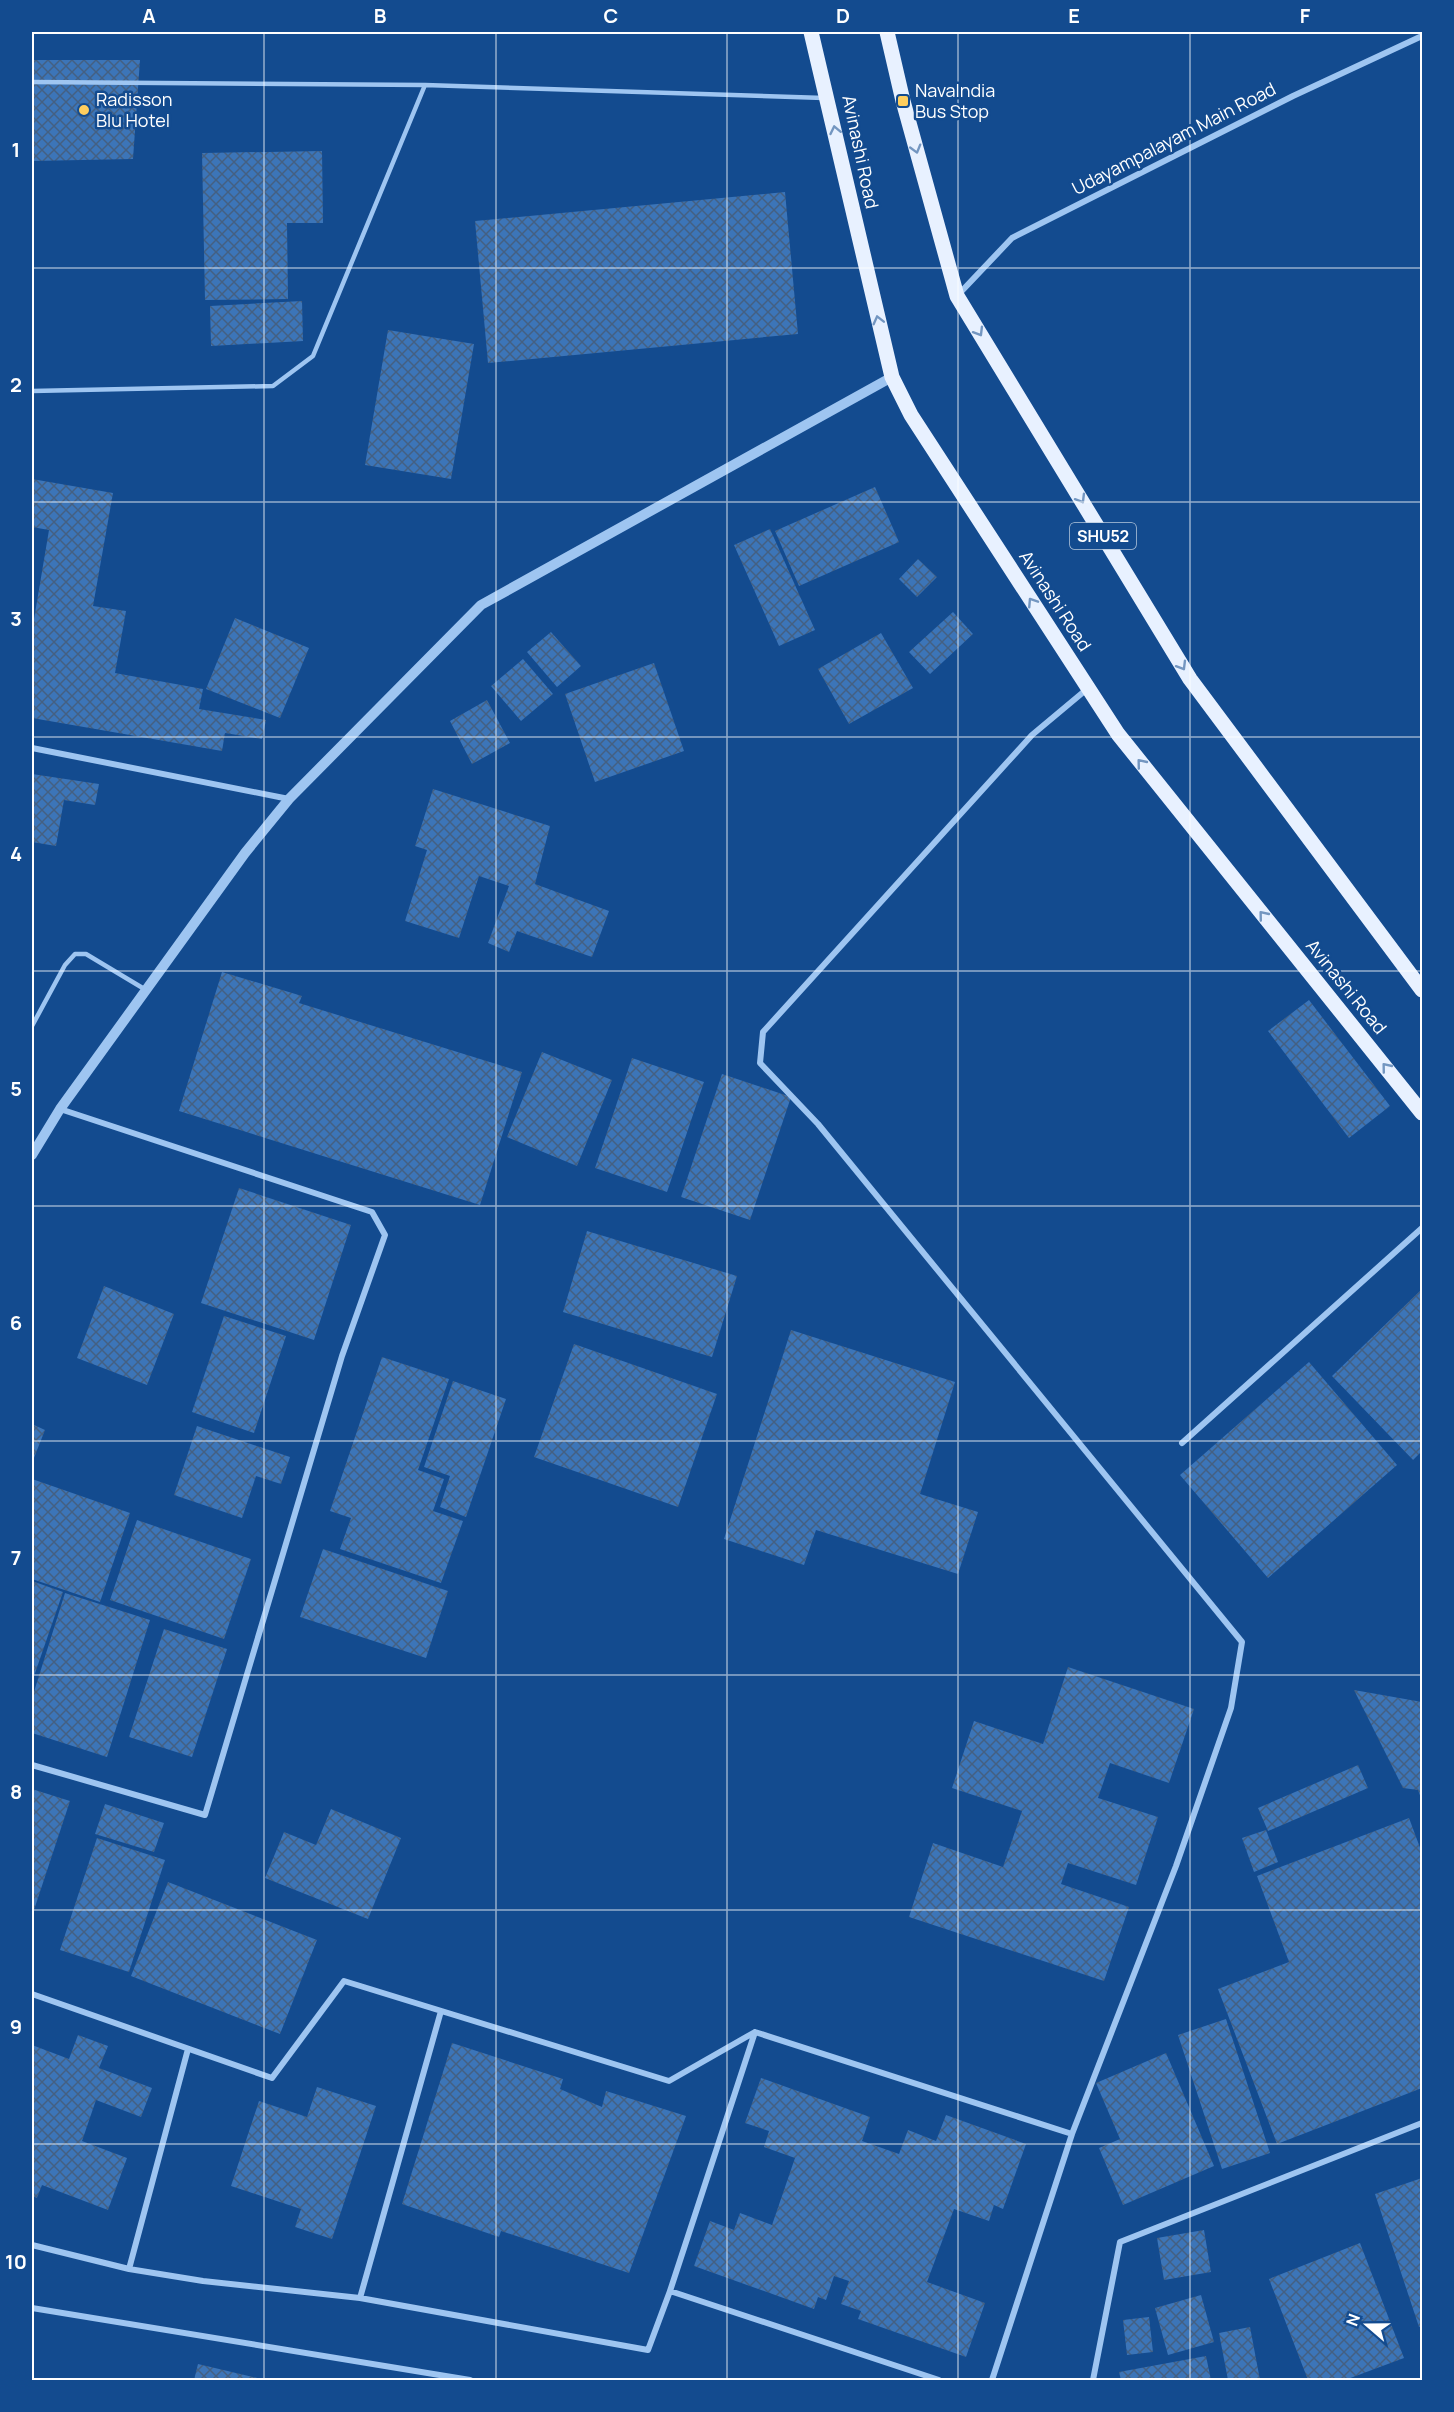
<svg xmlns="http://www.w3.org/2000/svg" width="1454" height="2412" viewBox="0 0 1454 2412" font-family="Manrope,sans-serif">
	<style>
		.building { fill: url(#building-cross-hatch) }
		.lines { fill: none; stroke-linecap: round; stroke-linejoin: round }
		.service { stroke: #9ec5f1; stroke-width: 4.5 }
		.minor { stroke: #9ec5f1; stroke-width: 6 }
		.tertiary { stroke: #9ec5f1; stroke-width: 10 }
		.primary { stroke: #e8f1ff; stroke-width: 15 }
		.oneway { stroke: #7396c1 }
		.grid { fill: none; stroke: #fff; stroke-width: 1.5; stroke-opacity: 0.55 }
		.poi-dot { fill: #ffce5e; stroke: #134b8f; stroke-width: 2 }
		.labels { text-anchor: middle; stroke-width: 5; stroke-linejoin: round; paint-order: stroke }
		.shield { fill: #134b8f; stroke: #b8c9dd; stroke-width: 1.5 }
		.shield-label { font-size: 16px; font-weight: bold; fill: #fff }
		.poi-label { font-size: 18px; fill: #fff; stroke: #134b8f; text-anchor: start }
		.street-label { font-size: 18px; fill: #fff; stroke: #134b8f }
		.neatline { fill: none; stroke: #fff; stroke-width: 2 }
		.grid-label { font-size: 20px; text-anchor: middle; font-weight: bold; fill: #fff }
	</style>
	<defs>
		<pattern id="building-cross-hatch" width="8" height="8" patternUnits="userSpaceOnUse" patternTransform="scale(1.5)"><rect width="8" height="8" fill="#3c75b8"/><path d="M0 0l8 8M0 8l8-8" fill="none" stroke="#446082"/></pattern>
	</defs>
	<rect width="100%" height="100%" fill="#134b8f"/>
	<path class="building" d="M 32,60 L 140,60 L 133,159 L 32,161 Z
		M 322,151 L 323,223 L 287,223 L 288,299 L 205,300 L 202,153 Z
		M 785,192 L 798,334 L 488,363 L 475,221 Z
		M 302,301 L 303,341 L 211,346 L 210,306 Z
		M 388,330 L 474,344 L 451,479 L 365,465 Z
		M 32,479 L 113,493 L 93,606 L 126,611 L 115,673 L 203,689 L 199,709 L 266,720 L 262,739 L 225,733 L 222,751 L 32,718 L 32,631 L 49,530 L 32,527 Z
		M 875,487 L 899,542 L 799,586 L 775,531 Z
		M 770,529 L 815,630 L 779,646 L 734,545 Z
		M 918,559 L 937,577 L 917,597 L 899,579 Z
		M 953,612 L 973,634 L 930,674 L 909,652 Z
		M 235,618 L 309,648 L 280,718 L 206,689 Z
		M 551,632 L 581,666 L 557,687 L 527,652 Z
		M 881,633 L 913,688 L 849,724 L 818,669 Z
		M 523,659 L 553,694 L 521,721 L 491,686 Z
		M 654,663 L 684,751 L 595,782 L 565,694 Z
		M 487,700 L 510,743 L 472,764 L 450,721 Z
		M 32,774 L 99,784 L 95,805 L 64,800 L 56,846 L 32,842 Z
		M 433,789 L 550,826 L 535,884 L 609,911 L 592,957 L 517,931 L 509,952 L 488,943 L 509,886 L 479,876 L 459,938 L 405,921 L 427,850 L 415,846 Z
		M 222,972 L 302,996 L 299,1003 L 522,1072 L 480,1205 L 179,1111 Z
		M 1309,1000 L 1390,1106 L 1349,1138 L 1268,1031 Z
		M 542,1052 L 612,1080 L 577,1166 L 507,1137 Z
		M 632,1058 L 704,1082 L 667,1192 L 595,1168 Z
		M 722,1074 L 791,1097 L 750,1220 L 681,1197 Z
		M 239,1188 L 351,1225 L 314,1340 L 201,1303 Z
		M 587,1231 L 737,1276 L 712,1357 L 563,1312 Z
		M 104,1286 L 174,1314 L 147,1385 L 77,1358 Z
		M 1422,1289 L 1422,1451 L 1413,1460 L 1332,1376 Z
		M 224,1316 L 286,1336 L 254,1433 L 192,1412 Z
		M 791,1330 L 955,1382 L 920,1494 L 978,1512 L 958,1574 L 816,1530 L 804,1565 L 724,1539 Z
		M 574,1344 L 717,1394 L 678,1507 L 534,1457 Z
		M 382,1357 L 449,1379 L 418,1470 L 444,1479 L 433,1511 L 463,1521 L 441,1583 L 340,1549 L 351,1518 L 330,1511 Z
		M 1309,1362 L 1397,1465 L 1268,1578 L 1180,1475 Z
		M 453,1381 L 506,1399 L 466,1517 L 440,1507 L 450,1476 L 424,1467 Z
		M 32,1424 L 45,1430 L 32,1463 Z
		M 197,1426 L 290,1457 L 281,1484 L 256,1476 L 242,1518 L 174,1495 Z
		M 32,1479 L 130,1513 L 100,1602 L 32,1579 Z
		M 137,1520 L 251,1559 L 224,1639 L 110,1600 Z
		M 323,1549 L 448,1591 L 426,1658 L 300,1617 Z
		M 32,1581 L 63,1592 L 32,1682 Z
		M 65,1593 L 150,1620 L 107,1757 L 32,1733 L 32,1698 Z
		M 164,1629 L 227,1649 L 192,1757 L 129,1737 Z
		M 1068,1667 L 1194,1709 L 1169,1783 L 1110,1763 L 1098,1798 L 1158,1817 L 1136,1885 L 1068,1863 L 1061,1884 L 1129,1907 L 1104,1981 L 909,1917 L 933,1843 L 1003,1867 L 1022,1811 L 952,1788 L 974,1721 L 1043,1744 Z
		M 1354,1690 L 1422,1702 L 1422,1801 L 1418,1790 L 1403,1788 Z
		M 1358,1765 L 1368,1788 L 1268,1831 L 1258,1808 Z
		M 32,1789 L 70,1801 L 32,1916 Z
		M 105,1804 L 164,1823 L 154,1852 L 95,1834 Z
		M 331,1809 L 401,1838 L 368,1919 L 265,1878 L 284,1832 L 316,1845 Z
		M 1409,1818 L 1422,1853 L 1422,2088 L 1277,2144 L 1218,1989 L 1289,1962 L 1257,1876 Z
		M 1266,1830 L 1278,1862 L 1254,1872 L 1242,1838 Z
		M 97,1838 L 165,1860 L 129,1972 L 60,1950 Z
		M 168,1882 L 317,1940 L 280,2034 L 131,1976 Z
		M 1226,2019 L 1270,2153 L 1222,2169 L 1178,2035 Z
		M 78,2035 L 108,2046 L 99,2068 L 152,2088 L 141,2117 L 96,2100 L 82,2141 L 127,2158 L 108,2210 L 42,2185 L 37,2198 L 32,2196 L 32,2045 L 69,2059 Z
		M 452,2043 L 563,2079 L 560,2089 L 602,2107 L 606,2091 L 686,2116 L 629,2273 L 501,2231 L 499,2237 L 402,2204 Z
		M 1166,2053 L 1214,2166 L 1123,2205 L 1099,2148 L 1120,2139 L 1096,2083 Z
		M 761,2078 L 870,2117 L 862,2141 L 899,2154 L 908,2130 L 936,2141 L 946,2115 L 1026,2144 L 1003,2209 L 994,2205 L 989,2221 L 954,2209 L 927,2282 L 985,2303 L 966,2357 L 858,2319 L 861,2311 L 841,2304 L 849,2281 L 834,2276 L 826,2300 L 818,2297 L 814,2309 L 694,2266 L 710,2221 L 734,2230 L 740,2213 L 772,2225 L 795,2158 L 764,2147 L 769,2131 L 745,2123 Z
		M 317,2087 L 376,2106 L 332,2239 L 295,2227 L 301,2209 L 231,2186 L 259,2101 L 307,2117 Z
		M 1422,2178 L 1422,2326 L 1419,2327 L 1375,2194 Z
		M 1204,2230 L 1211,2272 L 1164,2280 L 1157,2238 Z
		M 1360,2243 L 1404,2358 L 1345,2380 L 1308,2380 L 1269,2279 Z
		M 1201,2295 L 1214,2342 L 1168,2355 L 1155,2308 Z
		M 1149,2317 L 1153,2352 L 1127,2355 L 1123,2320 Z
		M 1250,2327 L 1260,2380 L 1228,2380 L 1219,2333 Z
		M 1206,2356 L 1211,2380 L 1121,2380 L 1119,2372 Z
		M 198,2364 L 266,2380 L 194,2380 Z"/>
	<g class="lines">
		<path class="service" d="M 32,82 L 425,85 L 824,98
			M 32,391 L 273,386 L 313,356 L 425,85
			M 32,1026 L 65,965 L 75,954 L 86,954 L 146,990"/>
		<path class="minor" d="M 958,295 L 1012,238 L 1293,96 L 1422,36
			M 32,748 L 289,799
			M 1182,1443 L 1422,1228
			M 32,1765 L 205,1815 L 342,1356 L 385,1235 L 372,1212 L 60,1109
			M 32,1994 L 272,2078 L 344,1981 L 669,2081 L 755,2032 L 1072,2134 L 992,2380
			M 1072,2134 L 1176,1866 L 1231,1708 L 1242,1642 L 818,1124 L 760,1063 L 763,1032 L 1032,735 L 1087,689
			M 32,2245 L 129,2269 L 203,2281 L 360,2298 L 648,2350 L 670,2291 L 939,2380
			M 129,2269 L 188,2049
			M 670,2291 L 755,2032
			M 360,2298 L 441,2011
			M 32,2308 L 470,2380
			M 1093,2380 L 1120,2242 L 1422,2123"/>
		<path class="tertiary" d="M 32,1155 L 60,1109 L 245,853 L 289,799 L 481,605 L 892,377"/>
		<path class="primary" d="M 811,32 L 892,377 L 911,415 L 1118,734 L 1422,1113
			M 887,32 L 903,101 L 957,296 L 1190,679 L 1422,990"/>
	</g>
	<defs><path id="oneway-chevron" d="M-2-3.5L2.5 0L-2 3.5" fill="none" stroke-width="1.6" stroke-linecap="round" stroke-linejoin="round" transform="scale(1.5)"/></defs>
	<g class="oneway">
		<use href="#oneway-chevron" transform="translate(835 130) rotate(-102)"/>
		<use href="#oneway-chevron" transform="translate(916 149) rotate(74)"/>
		<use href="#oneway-chevron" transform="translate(878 320) rotate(-104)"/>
		<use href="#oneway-chevron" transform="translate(979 332) rotate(59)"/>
		<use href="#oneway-chevron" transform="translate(1081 499) rotate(59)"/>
		<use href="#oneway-chevron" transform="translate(1032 602) rotate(-123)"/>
		<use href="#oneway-chevron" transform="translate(1182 666) rotate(59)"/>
		<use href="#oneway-chevron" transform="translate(1141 763) rotate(-129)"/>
		<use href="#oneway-chevron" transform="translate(1263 915) rotate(-129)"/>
		<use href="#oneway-chevron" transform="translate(1386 1067) rotate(-129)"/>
	</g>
	<path class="grid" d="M 264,32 L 264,2380M 496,32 L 496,2380M 727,32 L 727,2380M 958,32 L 958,2380M 1190,32 L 1190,2380M 32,268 L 1422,268M 32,502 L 1422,502M 32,737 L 1422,737M 32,971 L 1422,971M 32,1206 L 1422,1206M 32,1441 L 1422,1441M 32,1675 L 1422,1675M 32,1910 L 1422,1910M 32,2144 L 1422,2144"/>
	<g class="poi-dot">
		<rect x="897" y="95" width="12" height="12" rx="3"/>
		<circle cx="84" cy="110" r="6"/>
	</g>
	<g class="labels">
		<rect class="shield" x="1070" y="523" width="66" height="26" rx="4.5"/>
		<g class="shield-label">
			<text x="1103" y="542">SHU52</text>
		</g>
		<g class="poi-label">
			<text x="915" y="97">NavaIndia<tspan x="915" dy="21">Bus Stop</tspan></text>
			<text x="96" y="106">Radisson<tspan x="96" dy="21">Blu Hotel</tspan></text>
		</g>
		<g class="street-label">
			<text transform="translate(1174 139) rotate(-27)" y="6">Udayampalayam Main Road</text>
			<text transform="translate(860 152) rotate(78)" y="6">Avinashi Road</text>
			<text transform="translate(1055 601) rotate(57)" y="6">Avinashi Road</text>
			<text transform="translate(1346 987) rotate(51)" y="6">Avinashi Road</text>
		</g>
	</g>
	<rect width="1454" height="2412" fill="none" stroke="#134b8f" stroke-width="66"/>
	<g transform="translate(1367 2325) rotate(290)" stroke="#134b8f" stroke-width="4.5" paint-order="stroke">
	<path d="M0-4.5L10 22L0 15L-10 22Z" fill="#ffffff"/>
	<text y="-9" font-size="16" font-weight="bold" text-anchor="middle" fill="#ffffff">N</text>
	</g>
	<rect x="33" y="33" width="1388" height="2346" class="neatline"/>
	<g class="grid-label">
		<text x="149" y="23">A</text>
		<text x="380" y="23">B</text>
		<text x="611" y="23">C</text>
		<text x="843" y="23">D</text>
		<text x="1074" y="23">E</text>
		<text x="1305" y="23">F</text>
		<text x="16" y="157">1</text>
		<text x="16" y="392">2</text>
		<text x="16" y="626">3</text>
		<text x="16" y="861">4</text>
		<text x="16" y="1096">5</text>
		<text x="16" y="1330">6</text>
		<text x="16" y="1565">7</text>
		<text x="16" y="1799">8</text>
		<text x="16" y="2034">9</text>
		<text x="16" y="2269">10</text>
	</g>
</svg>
